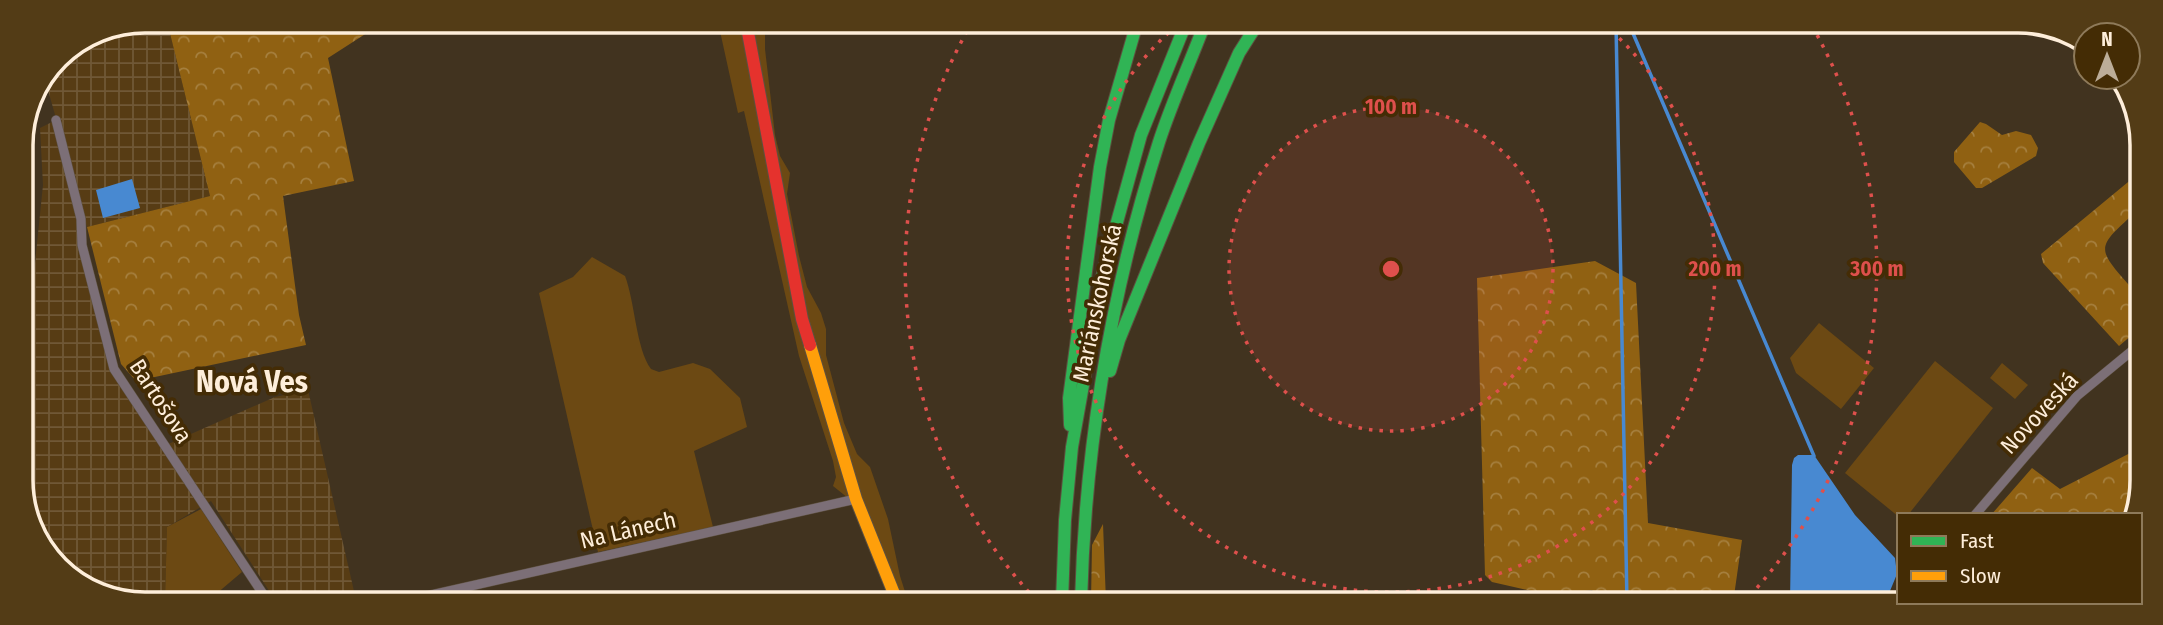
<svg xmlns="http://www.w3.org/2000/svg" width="2163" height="625" viewBox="0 0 2163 625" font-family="'Fira Sans Condensed',sans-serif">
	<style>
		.industrial { fill: url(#industrial-grid) }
		.grass { fill: #6c4913 }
		.forest { fill: url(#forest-crowns) }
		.water { fill: #4889d1 }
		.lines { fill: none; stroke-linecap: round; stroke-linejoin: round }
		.stream { stroke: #4889d1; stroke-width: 3.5 }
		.street-casing { stroke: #5d503f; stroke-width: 10 }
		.fast-casing { stroke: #5d503f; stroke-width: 14 }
		.slow-casing { stroke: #5d503f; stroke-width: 14 }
		.jam-casing { stroke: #5d503f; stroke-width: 14 }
		.street { stroke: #7c6f77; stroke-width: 9 }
		.fast { stroke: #30b455; stroke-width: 12 }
		.slow { stroke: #ff9f0a; stroke-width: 12 }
		.jam { stroke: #e5322d; stroke-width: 12 }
		.ring { fill: none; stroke: #de504c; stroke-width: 3.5; stroke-dasharray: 3.5 7 }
		.labels { text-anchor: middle; stroke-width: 7; stroke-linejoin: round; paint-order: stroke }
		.street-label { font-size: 23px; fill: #feeeda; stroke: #442c05 }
		.district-label { font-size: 30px; font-weight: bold; fill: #feeeda; stroke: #442c05 }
		.rim { fill: none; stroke: #feeeda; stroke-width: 3.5 }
		.centre { fill: #de504c; stroke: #442c05; stroke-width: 3.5 }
		.ring-label { font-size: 21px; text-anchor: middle; font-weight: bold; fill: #de504c; stroke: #442c05; stroke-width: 7; stroke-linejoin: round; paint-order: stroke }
	</style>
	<defs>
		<pattern id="industrial-grid" width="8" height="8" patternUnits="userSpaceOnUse" patternTransform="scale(1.75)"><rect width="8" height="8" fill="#573c14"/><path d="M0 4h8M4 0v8" fill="none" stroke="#705836"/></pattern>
		<pattern id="forest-crowns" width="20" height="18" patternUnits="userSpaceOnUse" patternTransform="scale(1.75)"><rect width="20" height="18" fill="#906112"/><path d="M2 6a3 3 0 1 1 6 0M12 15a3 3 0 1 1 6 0" fill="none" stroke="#a6803f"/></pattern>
	</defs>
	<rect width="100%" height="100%" fill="#41331f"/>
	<path class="industrial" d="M 145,21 L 167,21 L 210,196 L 87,227 L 46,83 L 58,57 L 98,30 Z
		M 56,120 L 84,249 L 114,366 L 166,445 L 275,397 L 308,390 L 356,600 L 275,600 L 211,501 L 167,527 L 165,600 L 113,600 L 52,562 L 23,504 L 23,427 L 30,390 L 24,371 L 43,185 L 40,128 Z"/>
	<path class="grass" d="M 718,22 L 762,22 L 765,32 L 765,49 L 775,135 L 780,156 L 790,173 L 787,194 L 799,256 L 807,287 L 821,313 L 826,329 L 826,355 L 844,423 L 857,454 L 870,467 L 888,519 L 900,576 L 908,601 L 897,601 L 858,506 L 833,486 L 836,477 L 833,461 L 799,356 L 744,111 L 738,113 Z
		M 592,257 L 625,276 C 635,302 636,349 651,369 L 659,372 L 693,363 L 710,369 L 740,398 L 747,427 L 694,451 L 713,527 L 598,552 L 539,293 L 573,277 Z
		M 1819,323 L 1874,368 L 1841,409 L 1796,373 L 1790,358 Z
		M 1935,361 L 1993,408 L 1908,515 L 1899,515 L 1899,517 L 1845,473 Z
		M 2002,363 L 2028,385 L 2015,399 L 1990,378 Z
		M 201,509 L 242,572 L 209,600 L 165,600 L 167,527 Z"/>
	<path class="forest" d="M 167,21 L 384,22 L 328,58 L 354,181 L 283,196 L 299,315 L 306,345 L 136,381 L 121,364 L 87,227 L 210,196 Z
		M 1980,122 L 1986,124 L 2002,135 L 2016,131 L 2031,135 L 2038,148 L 2036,156 L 1982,188 L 1976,188 L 1954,162 L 1954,152 Z
		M 2139,173 L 2139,209 C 2094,250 2095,246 2135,292 L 2139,293 L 2139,329 L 2119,346 L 2043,263 L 2041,254 Z
		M 1595,261 L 1636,283 L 1648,523 L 1742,540 L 1733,603 L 1603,603 L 1592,590 L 1557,595 L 1545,594 L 1492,582 L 1485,575 L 1477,278 Z
		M 2138,449 L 2138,512 L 2136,515 L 1991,515 L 2032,468 L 2060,489 Z
		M 1103,524 L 1106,602 L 1091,602 L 1092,545 Z"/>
	<path class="water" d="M 132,179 L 140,208 L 103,218 L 96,190 Z
		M 1798,455 L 1814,455 L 1855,515 L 1895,558 L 1897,574 L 1885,603 L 1790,603 L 1792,465 L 1794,458 Z"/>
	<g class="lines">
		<path class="stream" d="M 1616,24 L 1627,603
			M 1629,24 L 1814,456"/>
		<defs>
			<path id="street" d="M 56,120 L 81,219 L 82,245 L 114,369 L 267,600
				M 1975,515 L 2077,396 L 2139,345
				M 409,600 L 856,499
				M 1912,604 L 1913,602"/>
			<path id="fast" d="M 1110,371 L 1119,340 L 1199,143 L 1239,53 L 1258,23
				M 1070,425 L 1069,398 L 1100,167 L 1109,120 L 1137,23
				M 1062,602 L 1065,520 L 1072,447 L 1103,273 L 1141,135 L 1186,23
				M 1081,602 C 1085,445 1111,292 1159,142 C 1172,102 1190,63 1205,23"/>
			<path id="slow" d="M 810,345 L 856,499 L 897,601"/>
			<path id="jam" d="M 746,22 L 802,319 L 810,345"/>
		</defs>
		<use href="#street" class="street-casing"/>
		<use href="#fast" class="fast-casing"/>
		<use href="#slow" class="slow-casing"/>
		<use href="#jam" class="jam-casing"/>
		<use href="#street" class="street"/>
		<use href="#fast" class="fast"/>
		<use href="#slow" class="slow"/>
		<use href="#jam" class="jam"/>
	</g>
	<circle cx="1391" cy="269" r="162" fill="#de504c" fill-opacity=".12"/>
	<g class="ring">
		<circle cx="1391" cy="269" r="162"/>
		<path d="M1604 24A324 324 0 1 1 1178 24"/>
		<path d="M1036 600A486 486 0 0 1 970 26M1812 26A486 486 0 0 1 1746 600"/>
	</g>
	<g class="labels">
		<g class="street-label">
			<text transform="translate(1097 303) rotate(-78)" y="8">Mariánskohorská</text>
			<text transform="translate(161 401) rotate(57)" y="8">Bartošova</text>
			<text transform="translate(2039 413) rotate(-47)" y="8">Novoveská</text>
			<text transform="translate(628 530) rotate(-13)" y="8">Na Lánech</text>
		</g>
		<g class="district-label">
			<text x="252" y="392">Nová Ves</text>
		</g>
	</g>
	<path d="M0 0H2163V625H0ZM145 33H2018A112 112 0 0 1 2130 145V480A112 112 0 0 1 2018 592H145A112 112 0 0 1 33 480V145A112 112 0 0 1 145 33Z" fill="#533c16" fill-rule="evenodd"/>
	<path class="rim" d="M145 33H2018A112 112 0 0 1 2130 145V480A112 112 0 0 1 2018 592H145A112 112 0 0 1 33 480V145A112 112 0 0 1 145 33Z"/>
	<circle cx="1391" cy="269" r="10" class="centre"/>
	<g class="ring-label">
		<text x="1391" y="114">100 m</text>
		<text x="1715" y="276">200 m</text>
		<text x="1877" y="276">300 m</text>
	</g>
	<rect x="1897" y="513" width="245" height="91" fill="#442c05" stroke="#8e7a5a" stroke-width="2"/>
	<rect x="1911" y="536" width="35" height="10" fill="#30b455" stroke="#8e7a5a" stroke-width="2"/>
	<text x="1960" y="548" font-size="21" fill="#feeeda">Fast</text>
	<rect x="1911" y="571" width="35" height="10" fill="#ff9f0a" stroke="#8e7a5a" stroke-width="2"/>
	<text x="1960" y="583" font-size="21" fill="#feeeda">Slow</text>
	<g transform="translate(2107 56)"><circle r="33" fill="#442c05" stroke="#8e7a5a" stroke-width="2"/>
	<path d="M0-5L12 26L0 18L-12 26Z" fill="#bcad99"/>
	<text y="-10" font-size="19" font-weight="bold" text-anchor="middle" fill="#feeeda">N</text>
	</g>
</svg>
